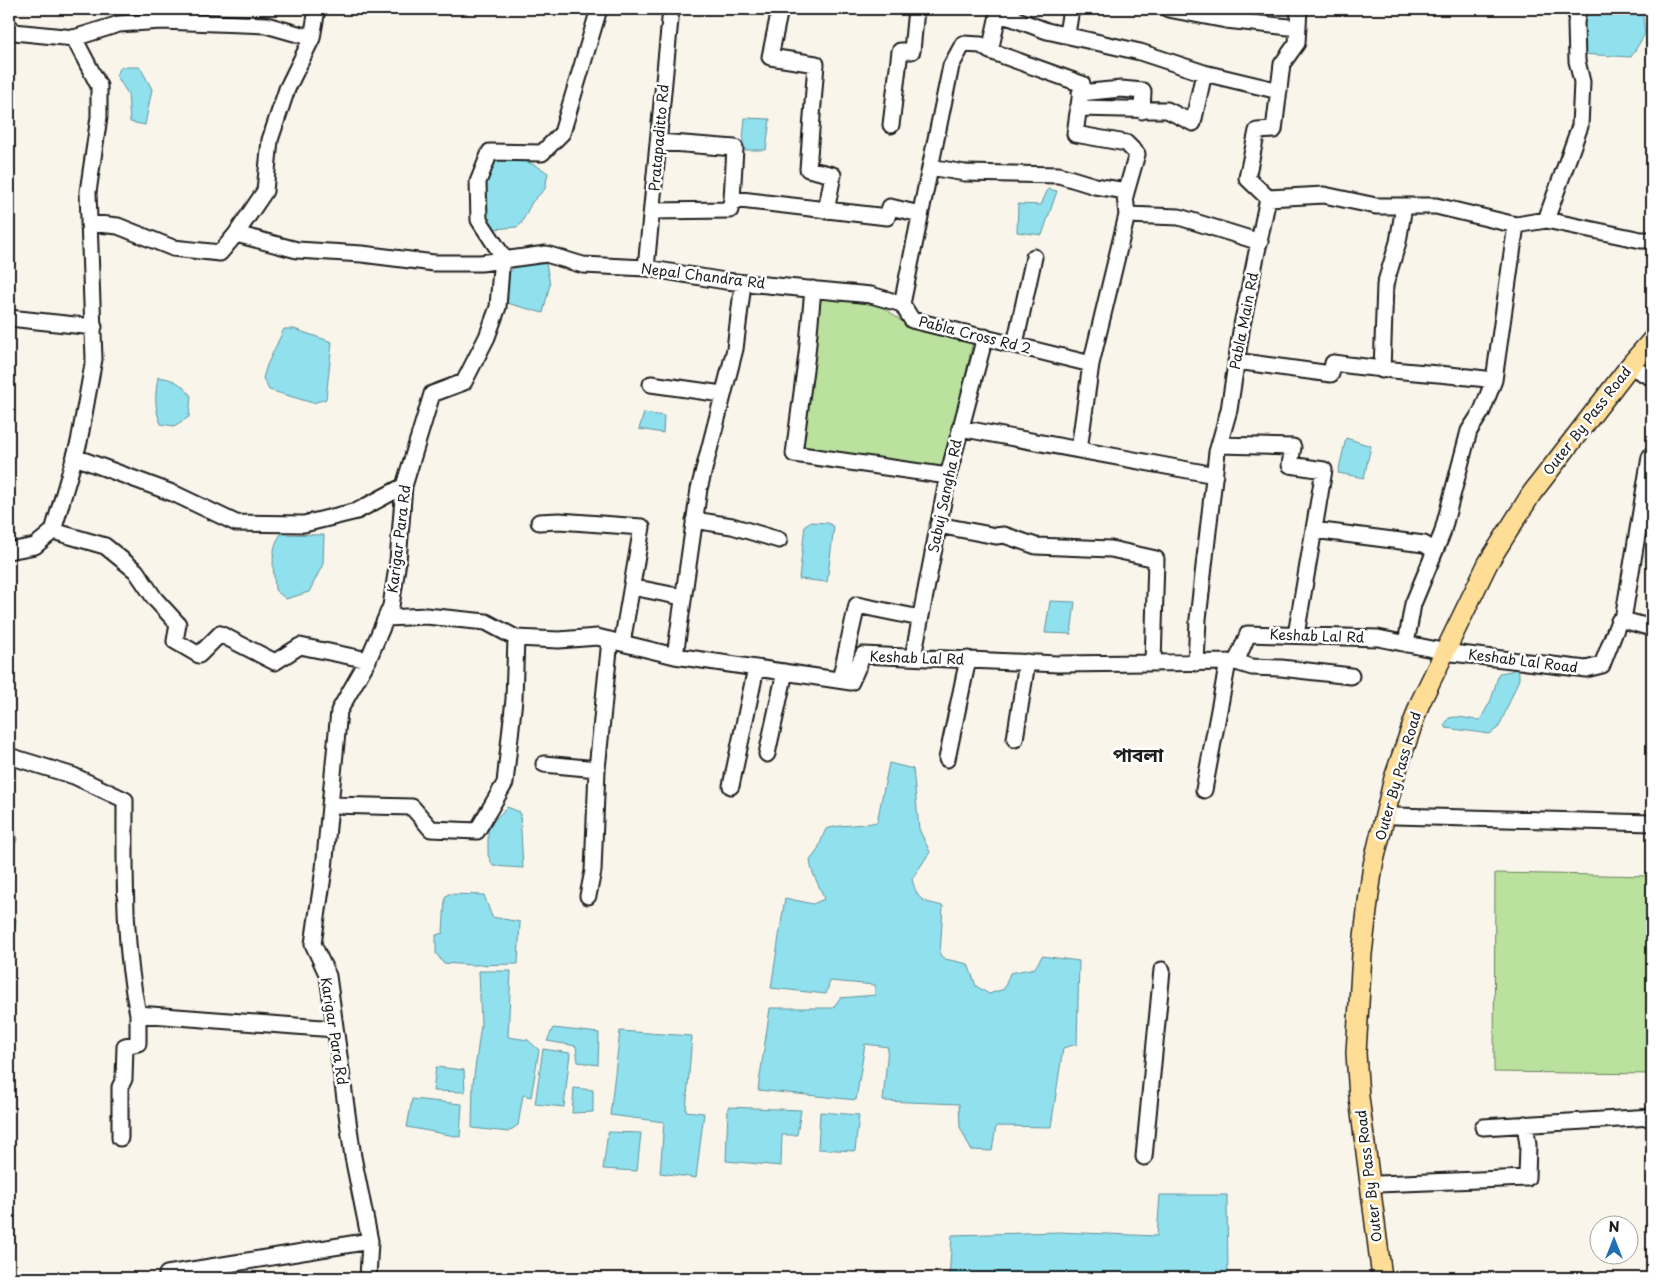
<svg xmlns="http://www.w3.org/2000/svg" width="1661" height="1287" viewBox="0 0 1661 1287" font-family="'Playpen Sans','Noto Sans Bengali',sans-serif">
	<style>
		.green { fill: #bae29e; stroke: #6b7f5d }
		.water { fill: #90e0ee; stroke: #62929a }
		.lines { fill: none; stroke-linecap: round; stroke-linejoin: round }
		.minor-casing { stroke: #1c1c1c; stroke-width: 19 }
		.major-casing { stroke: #1c1c1c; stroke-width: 22 }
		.minor { stroke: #fff; stroke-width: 15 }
		.major { stroke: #fedd96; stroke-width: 19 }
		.labels { text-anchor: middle; stroke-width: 5; stroke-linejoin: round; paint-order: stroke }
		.street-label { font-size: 14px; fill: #1c1c1c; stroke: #fff }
		.district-label { font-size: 19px; font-weight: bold; fill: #1c1c1c; stroke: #fff }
	</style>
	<rect width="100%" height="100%" fill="#faf5eb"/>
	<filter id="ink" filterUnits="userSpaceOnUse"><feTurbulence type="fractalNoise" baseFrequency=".02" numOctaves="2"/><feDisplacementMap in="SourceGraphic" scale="10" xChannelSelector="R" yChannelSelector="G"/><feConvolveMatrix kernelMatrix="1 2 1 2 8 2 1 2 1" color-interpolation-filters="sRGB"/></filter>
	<g filter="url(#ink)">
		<path class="green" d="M 817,298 L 880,305 L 908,326 L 973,341 L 945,470 L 798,450 Z
			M 1495,873 L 1652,876 L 1652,1074 L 1494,1072 Z"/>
		<path class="water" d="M 1582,9 L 1642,9 L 1645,34 L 1631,57 L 1581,54 Z
			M 121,67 L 140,67 L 152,89 L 145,125 L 130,122 L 128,94 L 116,75 Z
			M 745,118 L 770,119 L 766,150 L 742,150 Z
			M 497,158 C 516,158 532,161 548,173 L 545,189 L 532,202 L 521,224 L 517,227 L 494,229 C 491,223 486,217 484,211 C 480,193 486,172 497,158 Z
			M 1048,189 L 1057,191 L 1042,235 L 1017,232 L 1018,204 L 1041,205 Z
			M 532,262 L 546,264 L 550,284 L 543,313 L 507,303 L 506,275 L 517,265 Z
			M 284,329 L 294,329 L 332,342 L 326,399 L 313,403 L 269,390 L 263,378 L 267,365 Z
			M 158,377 C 174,379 181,383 191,396 L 189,417 L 174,426 L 161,424 C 154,407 155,395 158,377 Z
			M 644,413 L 664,416 L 663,433 L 639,429 Z
			M 1346,438 L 1371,446 L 1364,478 L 1338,473 Z
			M 810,522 L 828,523 L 834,527 L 827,582 L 799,579 L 805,525 Z
			M 281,534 L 324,535 L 323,564 L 309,592 L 286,599 L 275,590 C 274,572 269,549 281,534 Z
			M 1050,601 L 1075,602 L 1071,634 L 1045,633 Z
			M 1515,665 L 1519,673 L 1519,679 L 1499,727 L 1490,734 L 1446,728 L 1444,726 L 1449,718 C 1460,715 1469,720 1480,720 L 1491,700 L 1499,673 L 1512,671 Z
			M 889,763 L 913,769 L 919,829 L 930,852 L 912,879 C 918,902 922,901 943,906 L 940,955 L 945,959 L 968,964 L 976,986 L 989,994 L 1004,989 L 1010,973 L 1035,968 L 1042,956 L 1079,961 L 1077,1044 L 1063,1048 L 1051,1127 L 996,1126 L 992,1151 L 971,1150 L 960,1127 L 959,1104 L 883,1101 L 888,1047 L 865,1044 L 856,1100 L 758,1090 L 770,1008 L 833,1008 L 840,998 L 875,995 L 875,985 L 830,981 L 826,994 L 771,988 L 785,898 L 813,904 L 824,899 C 820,885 811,875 810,860 C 821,848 819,843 826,829 C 841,824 859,826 877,822 Z
			M 9,798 L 12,800 L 17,839 L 11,856 L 9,857 Z
			M 507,807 L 520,812 L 523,868 L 493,866 L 488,855 L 488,827 Z
			M 448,894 L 484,895 L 492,917 L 520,922 L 518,964 L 472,965 L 443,963 L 436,953 L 436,935 L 443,933 L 445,897 Z
			M 9,919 L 16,919 L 12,951 L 9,952 Z
			M 479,971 L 511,971 L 508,1037 L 528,1040 L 539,1050 L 531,1097 L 523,1095 L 518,1125 L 508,1132 L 472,1128 L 473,1083 L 481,1025 Z
			M 553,1028 L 599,1033 L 598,1065 L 578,1062 L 576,1046 L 547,1041 Z
			M 620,1031 L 692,1036 L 686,1111 L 704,1113 L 696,1178 L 660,1173 L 664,1122 L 610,1115 Z
			M 543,1049 L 570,1053 L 564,1107 L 535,1104 Z
			M 436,1067 L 464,1070 L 465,1092 L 433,1091 Z
			M 574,1088 L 593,1090 L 593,1112 L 572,1113 Z
			M 412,1099 L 462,1104 L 460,1137 L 407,1127 Z
			M 728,1107 L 801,1110 L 797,1135 L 782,1135 L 781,1166 L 726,1161 Z
			M 820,1112 L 859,1115 L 855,1151 L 818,1149 Z
			M 608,1132 L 641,1133 L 637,1171 L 603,1169 Z
			M 1160,1195 L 1227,1195 L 1228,1278 L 949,1278 L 952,1235 L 1059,1232 L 1157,1236 Z"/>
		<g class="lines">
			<defs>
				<path id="minor" d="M 780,9 L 770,57 L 816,64 L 808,169 L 833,175 L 826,211
					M 1013,9 L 1012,18 L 998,15 L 990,51 L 981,45 L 963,44 L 951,66 L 902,304 L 912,320 L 1091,364 L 1127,215 L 1179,217 L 1260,242
					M 1168,9 L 1226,20 L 1298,28
					M 1012,18 L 1047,31 L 1140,52 L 1204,73 L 1279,91
					M 9,26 L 14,32 L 74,38 L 99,86 L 99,117 L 88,192 L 94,359 L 79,442 L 53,531 L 35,546 L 9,551
					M 1067,34 L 1071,9
					M 74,38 L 119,24 L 161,21 L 266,25 L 312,38
					M 990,51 L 1082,84 L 1075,134 L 1126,143 L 1137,154 L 1125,196 L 1127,215
					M 1080,93 L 1121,89 L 1143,91 L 1142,111
					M 1078,108 L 1167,110 L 1193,123 L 1204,73
					M 891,125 L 900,51 L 912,51 L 916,9
					M 659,142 L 735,148 L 732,199
					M 930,167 L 965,173 L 1059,175 L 1095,186 L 1126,191
					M 1268,198 L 1324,195 L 1376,206 L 1436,206 L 1516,225 L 1546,220 L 1641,240 L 1652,240
					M 1268,198 L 1247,178 L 1257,131 L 1274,130 L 1282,64 L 1297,43 L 1299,9
					M 652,211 L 730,210 L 732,199 L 887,217 L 890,207 L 920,214
					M 1546,220 L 1580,126 L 1582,82 L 1577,61 L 1576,23 L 1578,9
					M 89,223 L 118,226 L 173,248 L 220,253 L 236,234 L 265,191 L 270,140 L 287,89 L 312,38 L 317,9
					M 236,234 L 297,250 L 362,254 L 434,263 L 481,263 L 546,254 L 583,265 L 646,268 L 725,281 L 871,295 L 902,304
					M 646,268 L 671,9
					M 813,289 L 807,354 L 794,454 L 948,476
					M 9,318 L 94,327
					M 1015,344 L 1034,257
					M 1236,361 L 1331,374 L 1333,363 C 1387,371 1441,373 1494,380
					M 1382,370 L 1385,285 L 1398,242 L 1404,206
					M 1637,370 L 1652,378
					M 651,384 L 722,394
					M 960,428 L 1215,475
					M 1219,445 L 1293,447 L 1290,465 L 1324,470 L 1296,635
					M 1079,450 L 1091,364
					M 75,457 L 175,494 L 236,523 L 304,524 L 357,511 L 404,486
					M 694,520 L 732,526 L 779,540
					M 539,522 L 559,521 L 642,527 L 622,643
					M 938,525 L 996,536 L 1004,535 L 1036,546 L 1111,549 L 1156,559 L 1153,663
					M 1314,530 L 1424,544 L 1435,551
					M 53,531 L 105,546 L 136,571 L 155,599 L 178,624 L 175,641 L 199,655 L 220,634 L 275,662 L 300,646 L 368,660
					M 632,587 L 682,597
					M 387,618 L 426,616 L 486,622 L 516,638 L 559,640 L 597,637 L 675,656 L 851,682 L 863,655 L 1058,664 L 1236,662 L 1248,634 L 1378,638 L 1452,653 L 1586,669 L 1602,665 L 1619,621 L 1623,620 L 1652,628
					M 1623,620 L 1650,457 L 1652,454
					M 1406,644 L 1413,604 L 1442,534 L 1469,431 L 1482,411 L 1494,380 L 1516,225
					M 675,656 L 699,489 L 735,349 L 743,283
					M 913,657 L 948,476 L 985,337
					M 1236,662 L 1252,667 L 1281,668 L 1351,676
					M 1196,663 L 1198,619 L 1217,452 L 1229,410 L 1242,325 L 1268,198
					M 840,680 L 857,605 L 920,618
					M 1015,739 L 1027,662
					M 767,754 L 785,672
					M 9,756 L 74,776 L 125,800 C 125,871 123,944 138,1014 L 335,1029
					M 947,759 L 968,659
					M 544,764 L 597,769 L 610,640
					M 731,786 L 756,668
					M 1204,790 L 1228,662
					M 330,805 L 412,807 L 431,829 L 477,831 L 505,783 L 514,699 L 516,638
					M 1395,816 L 1652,823
					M 588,896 L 593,871 L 597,769
					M 1483,1127 L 1652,1117
					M 120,1138 L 120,1087 L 124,1079 L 125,1046 L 138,1043 L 138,1014
					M 1144,1157 L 1162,970
					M 1378,1184 L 1527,1178 L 1528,1145 L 1525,1124
					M 167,1274 L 370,1241
					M 368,1278 L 370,1241 L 353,1157 L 328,976 L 313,944 L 324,869 L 339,711 L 368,660 L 391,606 L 398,561 L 404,486 L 432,394 L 464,382 L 487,337 L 498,307 L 502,255 L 479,220 L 478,182 L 490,152 L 542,153 L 562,133 L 599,9"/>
				<path id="major" d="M 1382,1278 L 1359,1097 L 1356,1053 L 1362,954 L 1369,894 L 1373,865 L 1394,778 L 1420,703 L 1488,563 L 1532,493 L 1632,363 L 1652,340"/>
			</defs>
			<use href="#minor" class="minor-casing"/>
			<use href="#major" class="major-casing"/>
			<use href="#minor" class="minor"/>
			<use href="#major" class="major"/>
		</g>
	</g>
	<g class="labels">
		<g class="street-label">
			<text transform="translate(659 138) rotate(-85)" y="5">Pratapaditto Rd</text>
			<text transform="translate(703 276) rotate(7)" y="5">Nepal Chandra Rd</text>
			<text transform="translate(1244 321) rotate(-79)" y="5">Pabla Main Rd</text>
			<text transform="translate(975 335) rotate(14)" y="5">Pabla Cross Rd 2</text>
			<text transform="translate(1587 421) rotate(-52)" y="5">Outer By Pass Road</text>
			<text transform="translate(945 496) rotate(-78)" y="5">Sabuj Sangha Rd</text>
			<text transform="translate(399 539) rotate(-83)" y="5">Karigar Para Rd</text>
			<text transform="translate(1317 636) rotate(2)" y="5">Keshab Lal Rd</text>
			<text transform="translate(917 658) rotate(2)" y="5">Keshab Lal Rd</text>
			<text transform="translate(1523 661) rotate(7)" y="5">Keshab Lal Road</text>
			<text transform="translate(1398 776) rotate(-74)" y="5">Outer By Pass Road</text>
			<text transform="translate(334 1031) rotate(81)" y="5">Karigar Para Rd</text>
			<text transform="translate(1369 1176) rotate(-97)" y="5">Outer By Pass Road</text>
		</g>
		<g class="district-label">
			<text x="1138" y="762">পাবলা</text>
		</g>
	</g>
	<rect width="1661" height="1287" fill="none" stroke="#fff" stroke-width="30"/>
	<rect x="15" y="15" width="1631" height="1257" fill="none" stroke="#1c1c1c" stroke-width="2" filter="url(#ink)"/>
	<g transform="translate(1614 1240)"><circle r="24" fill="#ffffff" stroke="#a4a4a4"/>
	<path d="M0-4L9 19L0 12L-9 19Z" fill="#1f6fb2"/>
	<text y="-8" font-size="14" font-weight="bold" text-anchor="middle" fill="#1c1c1c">N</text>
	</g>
</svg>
